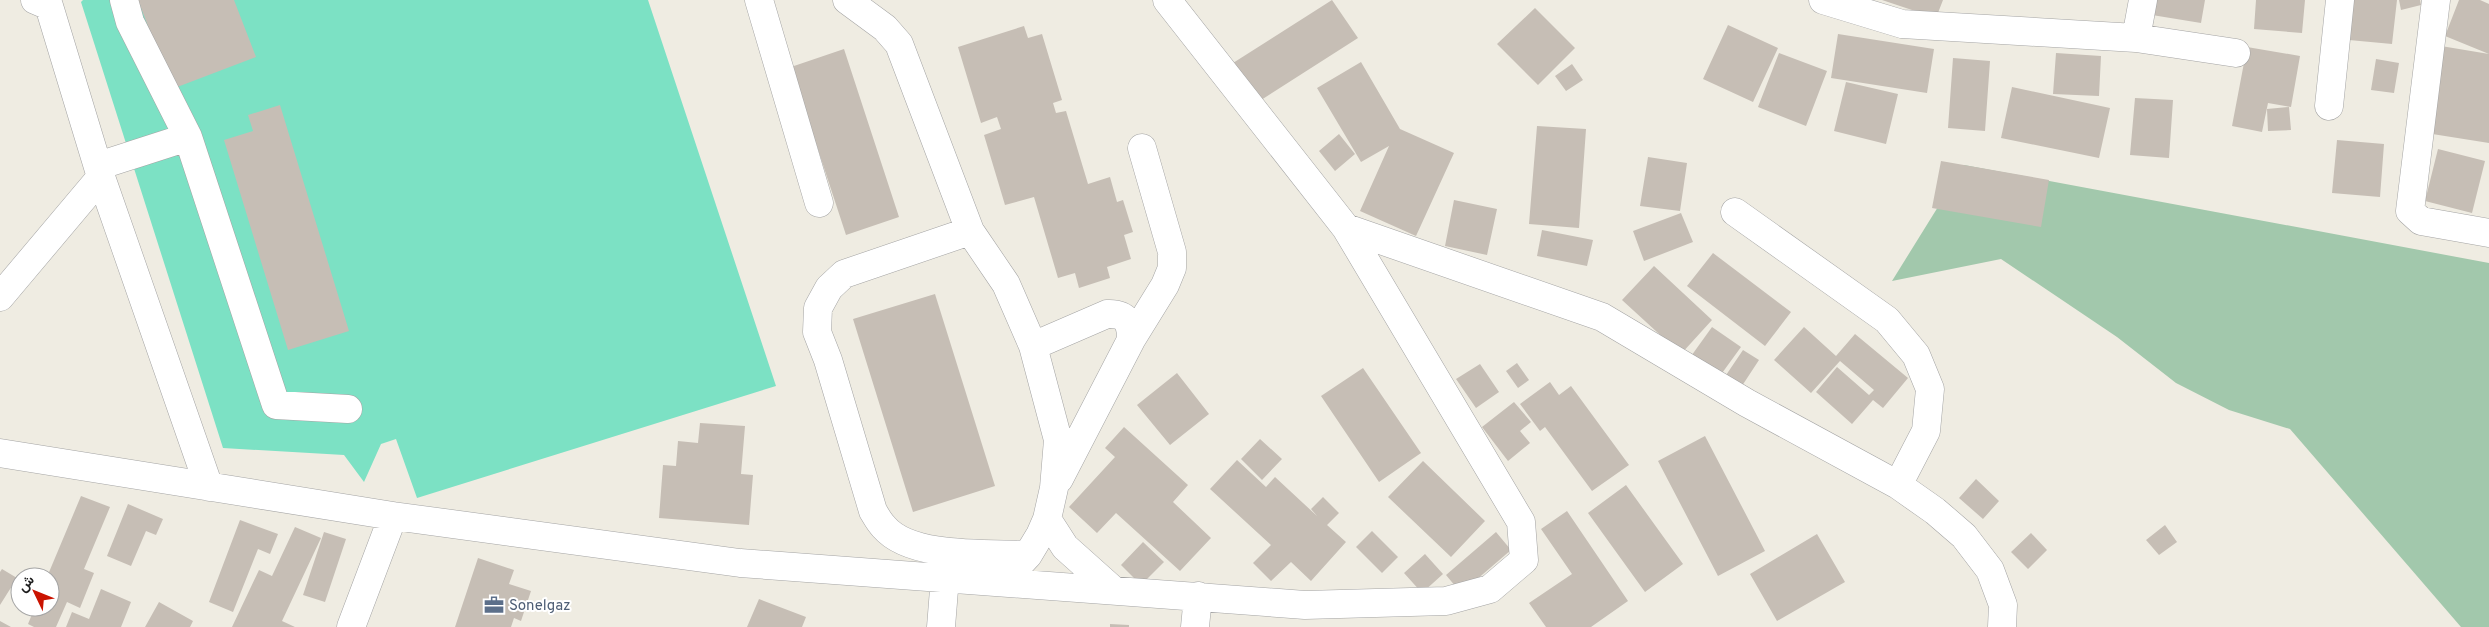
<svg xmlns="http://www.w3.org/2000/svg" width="2489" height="627" viewBox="0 0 2489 627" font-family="Overpass,Vazirmatn,sans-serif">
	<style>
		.cemetery { fill: #a2c8ac }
		.pitch { fill: #7ce1c4 }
		.building { fill: #c6beb5 }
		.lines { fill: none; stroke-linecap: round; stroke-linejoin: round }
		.minor-casing { stroke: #a4a4a4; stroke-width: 29 }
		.minor { stroke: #fff; stroke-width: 28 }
		.labels { text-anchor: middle; stroke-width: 4; stroke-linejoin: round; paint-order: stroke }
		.service-label { font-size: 15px; fill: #4e5e75; stroke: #fff; text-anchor: start }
	</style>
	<rect width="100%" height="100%" fill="#efece2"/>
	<path class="cemetery" d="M 1964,165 L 2489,263 L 2489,627 L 2461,627 L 2290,429 L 2229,410 L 2176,383 L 2117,337 L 2001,259 L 1892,281 Z"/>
	<path class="pitch" d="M 83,0 L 648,0 L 776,386 L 417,498 L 396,439 L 381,444 L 364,482 L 344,455 L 223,448 L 81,2 Z"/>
	<path class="building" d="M 138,0 L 234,0 L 256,57 L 172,89 Z
		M 1332,0 L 1358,38 L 1258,102 L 1233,63 Z
		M 1882,0 L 1943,0 L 1936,18 Z
		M 2155,0 L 2205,0 L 2201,23 L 2152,15 Z
		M 2256,0 L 2305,0 L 2302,33 L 2254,29 Z
		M 2354,0 L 2397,0 L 2392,44 L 2349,40 Z
		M 2399,0 L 2420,0 L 2421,5 L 2401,10 Z
		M 2459,0 L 2480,0 L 2489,4 L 2489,54 L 2445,36 Z
		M 1535,8 L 1575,48 L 1538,85 L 1497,44 Z
		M 1728,25 L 1778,48 L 1753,102 L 1703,79 Z
		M 1024,26 L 1028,38 L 1042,34 L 1062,100 L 1053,103 L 1056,113 L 1066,111 L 1088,184 L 1110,177 L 1117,202 L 1123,200 L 1133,232 L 1124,235 L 1131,259 L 1107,267 L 1110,278 L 1079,288 L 1075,273 L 1058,278 L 1034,197 L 1005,205 L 984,135 L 1001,129 L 997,117 L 981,123 L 958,47 Z
		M 1838,34 L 1934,49 L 1927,93 L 1831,78 Z
		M 2441,46 L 2489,54 L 2489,143 L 2426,133 Z
		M 2247,47 L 2300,56 L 2291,107 L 2268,103 L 2262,132 L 2232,126 Z
		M 844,49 L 899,217 L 846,235 L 791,67 Z
		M 1779,53 L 1827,71 L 1806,126 L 1758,107 Z
		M 2056,53 L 2101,56 L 2099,96 L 2053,94 Z
		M 1953,58 L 1990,61 L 1985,131 L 1948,128 Z
		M 2376,59 L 2399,63 L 2394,93 L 2371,90 Z
		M 1361,62 L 1400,129 L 1454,153 L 1416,236 L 1360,211 L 1389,146 L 1361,162 L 1317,88 Z
		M 1572,64 L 1583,80 L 1566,91 L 1555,76 Z
		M 1846,82 L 1898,94 L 1886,144 L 1834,131 Z
		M 2012,87 L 2110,108 L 2099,158 L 2001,138 Z
		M 2135,98 L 2173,100 L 2169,158 L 2130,155 Z
		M 280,105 L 349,331 L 288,350 L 224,140 L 253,131 L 248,115 Z
		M 2289,107 L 2291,130 L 2268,131 L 2267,109 Z
		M 1537,126 L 1586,129 L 1579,228 L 1529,224 Z
		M 1339,134 L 1355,154 L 1335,171 L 1319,151 Z
		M 2337,140 L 2384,144 L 2380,197 L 2332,193 Z
		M 2438,149 L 2485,161 L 2472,213 L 2425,201 Z
		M 1648,157 L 1687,163 L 1680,211 L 1640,206 Z
		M 1941,161 L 2049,180 L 2041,227 L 1932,208 Z
		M 1454,200 L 1497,209 L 1487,255 L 1445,246 Z
		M 1681,213 L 1693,242 L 1644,261 L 1633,231 Z
		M 1542,230 L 1593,240 L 1587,266 L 1537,256 Z
		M 1713,253 L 1791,312 L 1765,346 L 1687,286 Z
		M 1654,266 L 1712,320 L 1681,354 L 1622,300 Z
		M 935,294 L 995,486 L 913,512 L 853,319 Z
		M 1712,327 L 1741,347 L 1717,380 L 1689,359 Z
		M 1804,327 L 1836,356 L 1855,334 L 1908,378 L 1883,408 L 1873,400 L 1852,424 L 1816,392 L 1837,367 L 1869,395 L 1874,390 L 1840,361 L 1811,393 L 1774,360 Z
		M 1743,350 L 1759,360 L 1736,395 L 1720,384 Z
		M 1517,363 L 1529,380 L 1518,388 L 1506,371 Z
		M 1480,364 L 1499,392 L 1476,408 L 1456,379 Z
		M 1363,368 L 1421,453 L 1379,482 L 1321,396 Z
		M 1177,373 L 1209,414 L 1170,445 L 1137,405 Z
		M 1550,382 L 1559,395 L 1571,386 L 1629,465 L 1592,491 L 1545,427 L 1540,431 L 1520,404 Z
		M 1514,402 L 1531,422 L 1520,431 L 1530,443 L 1508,461 L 1482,427 Z
		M 700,423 L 745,426 L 741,474 L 753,475 L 749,525 L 659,518 L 663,465 L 676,466 L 678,441 L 698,443 Z
		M 1124,427 L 1188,485 L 1173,502 L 1211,538 L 1180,571 L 1116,513 L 1097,533 L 1069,507 L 1115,457 L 1105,448 Z
		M 1705,436 L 1765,551 L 1718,576 L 1658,461 Z
		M 1260,439 L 1282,459 L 1262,480 L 1241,459 Z
		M 1237,460 L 1266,487 L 1275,477 L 1317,516 L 1311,509 L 1323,497 L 1339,513 L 1327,525 L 1346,542 L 1311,581 L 1291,562 L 1271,581 L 1253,563 L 1271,545 L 1210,489 Z
		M 1423,461 L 1485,521 L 1451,557 L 1388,497 Z
		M 1976,479 L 1999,501 L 1983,519 L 1959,498 Z
		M 1626,485 L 1683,564 L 1645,592 L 1588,513 Z
		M 81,496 L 110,507 L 84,569 L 94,573 L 80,608 L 67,602 L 56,627 L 34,627 L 28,624 L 35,607 L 50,607 L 50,577 L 47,577 Z
		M 128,504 L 163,519 L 156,535 L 146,531 L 131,566 L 107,556 Z
		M 1567,511 L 1628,601 L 1591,627 L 1546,627 L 1529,603 L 1572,574 L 1541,529 Z
		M 240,520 L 278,534 L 270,554 L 258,549 L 233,612 L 209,602 Z
		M 2165,525 L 2177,542 L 2159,555 L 2146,540 Z
		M 295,527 L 321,538 L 282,621 L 295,627 L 232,627 L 259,570 L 272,576 Z
		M 1372,531 L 1398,557 L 1382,573 L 1356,547 Z
		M 324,532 L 346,539 L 325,602 L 303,595 Z
		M 1496,532 L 1511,550 L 1461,593 L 1446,575 Z
		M 2031,533 L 2047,550 L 2028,569 L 2011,552 Z
		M 1817,534 L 1845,582 L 1777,621 L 1750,574 Z
		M 1143,542 L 1164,562 L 1141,585 L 1121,565 Z
		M 1425,554 L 1443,574 L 1422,593 L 1404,573 Z
		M 478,558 L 514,570 L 509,584 L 531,591 L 521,621 L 514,618 L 511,627 L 455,627 Z
		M 2,569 L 17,578 L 0,605 L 0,572 Z
		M 20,584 L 20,595 L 15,592 Z
		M 101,589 L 131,602 L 121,627 L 66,627 L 72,612 L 89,619 Z
		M 759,599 L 806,617 L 802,627 L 747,627 Z
		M 159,602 L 193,621 L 190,627 L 145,627 Z
		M 0,621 L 11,627 L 0,627 Z
		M 1110,624 L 1129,625 L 1129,627 L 1110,627 Z"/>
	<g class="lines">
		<defs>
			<path id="minor" d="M 35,0 L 49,6 L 101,177 L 209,487
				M 124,0 L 130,22 L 188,137 L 276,405 L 348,409
				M 759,0 L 819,203
				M 847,0 L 885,28 L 899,44 L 970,231 L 1006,284 L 1033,346 L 1058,440 L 1054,488 L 1047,519 L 1040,535 L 1028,555 L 1014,570 L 997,580
				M 1823,0 L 1902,24 L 2136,38 L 2236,53
				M 2436,0 L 2410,211 L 2421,221 L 2489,233
				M 2136,38 L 2143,0
				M 2329,106 L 2340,0
				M 98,166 L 188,137
				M 1735,212 L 1887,320 L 1916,355 L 1930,389 L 1926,431 L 1898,485
				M 1346,228 L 1602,317 L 1747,403 L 1898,485 L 1935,511 L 1964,536 L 1990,570 L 2003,605 L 2002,627
				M 970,231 L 844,274 L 829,288 L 818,308 L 817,332 L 828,360 L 873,511 C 876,516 879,522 884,527 C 911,559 989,553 1028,555
				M 0,297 L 101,177
				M 1131,340 L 1165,285 L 1172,268 L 1172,252 L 1142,148
				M 1033,346 L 1107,314 C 1127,313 1131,323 1131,340 L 1059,479
				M 0,453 L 393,516 L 740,563 L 1305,605 L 1446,601 L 1490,589 L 1524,560 L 1521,522 L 1346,228 L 1167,0
				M 1047,519 L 1065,547 L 1112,589
				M 351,627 L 393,516
				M 941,627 L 945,577
				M 1195,627 L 1198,596"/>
		</defs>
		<use href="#minor" class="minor-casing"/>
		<use href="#minor" class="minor"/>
	</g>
	<defs>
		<symbol id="office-bare" viewBox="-9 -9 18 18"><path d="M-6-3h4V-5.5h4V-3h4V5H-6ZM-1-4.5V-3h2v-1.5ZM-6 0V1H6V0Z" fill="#5c6f8a" stroke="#fff" stroke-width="2.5" paint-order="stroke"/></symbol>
	</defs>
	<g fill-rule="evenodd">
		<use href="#office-bare" x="480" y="591" width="28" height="28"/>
	</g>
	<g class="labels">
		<g class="service-label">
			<text x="509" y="610">Sonelgaz</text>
		</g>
	</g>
	<g transform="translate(35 592) rotate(313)"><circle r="24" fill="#ffffff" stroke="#a5a5a5"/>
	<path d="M0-4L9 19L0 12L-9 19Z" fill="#ca1300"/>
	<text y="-8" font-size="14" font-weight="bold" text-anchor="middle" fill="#1d1d1d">ش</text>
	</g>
</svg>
